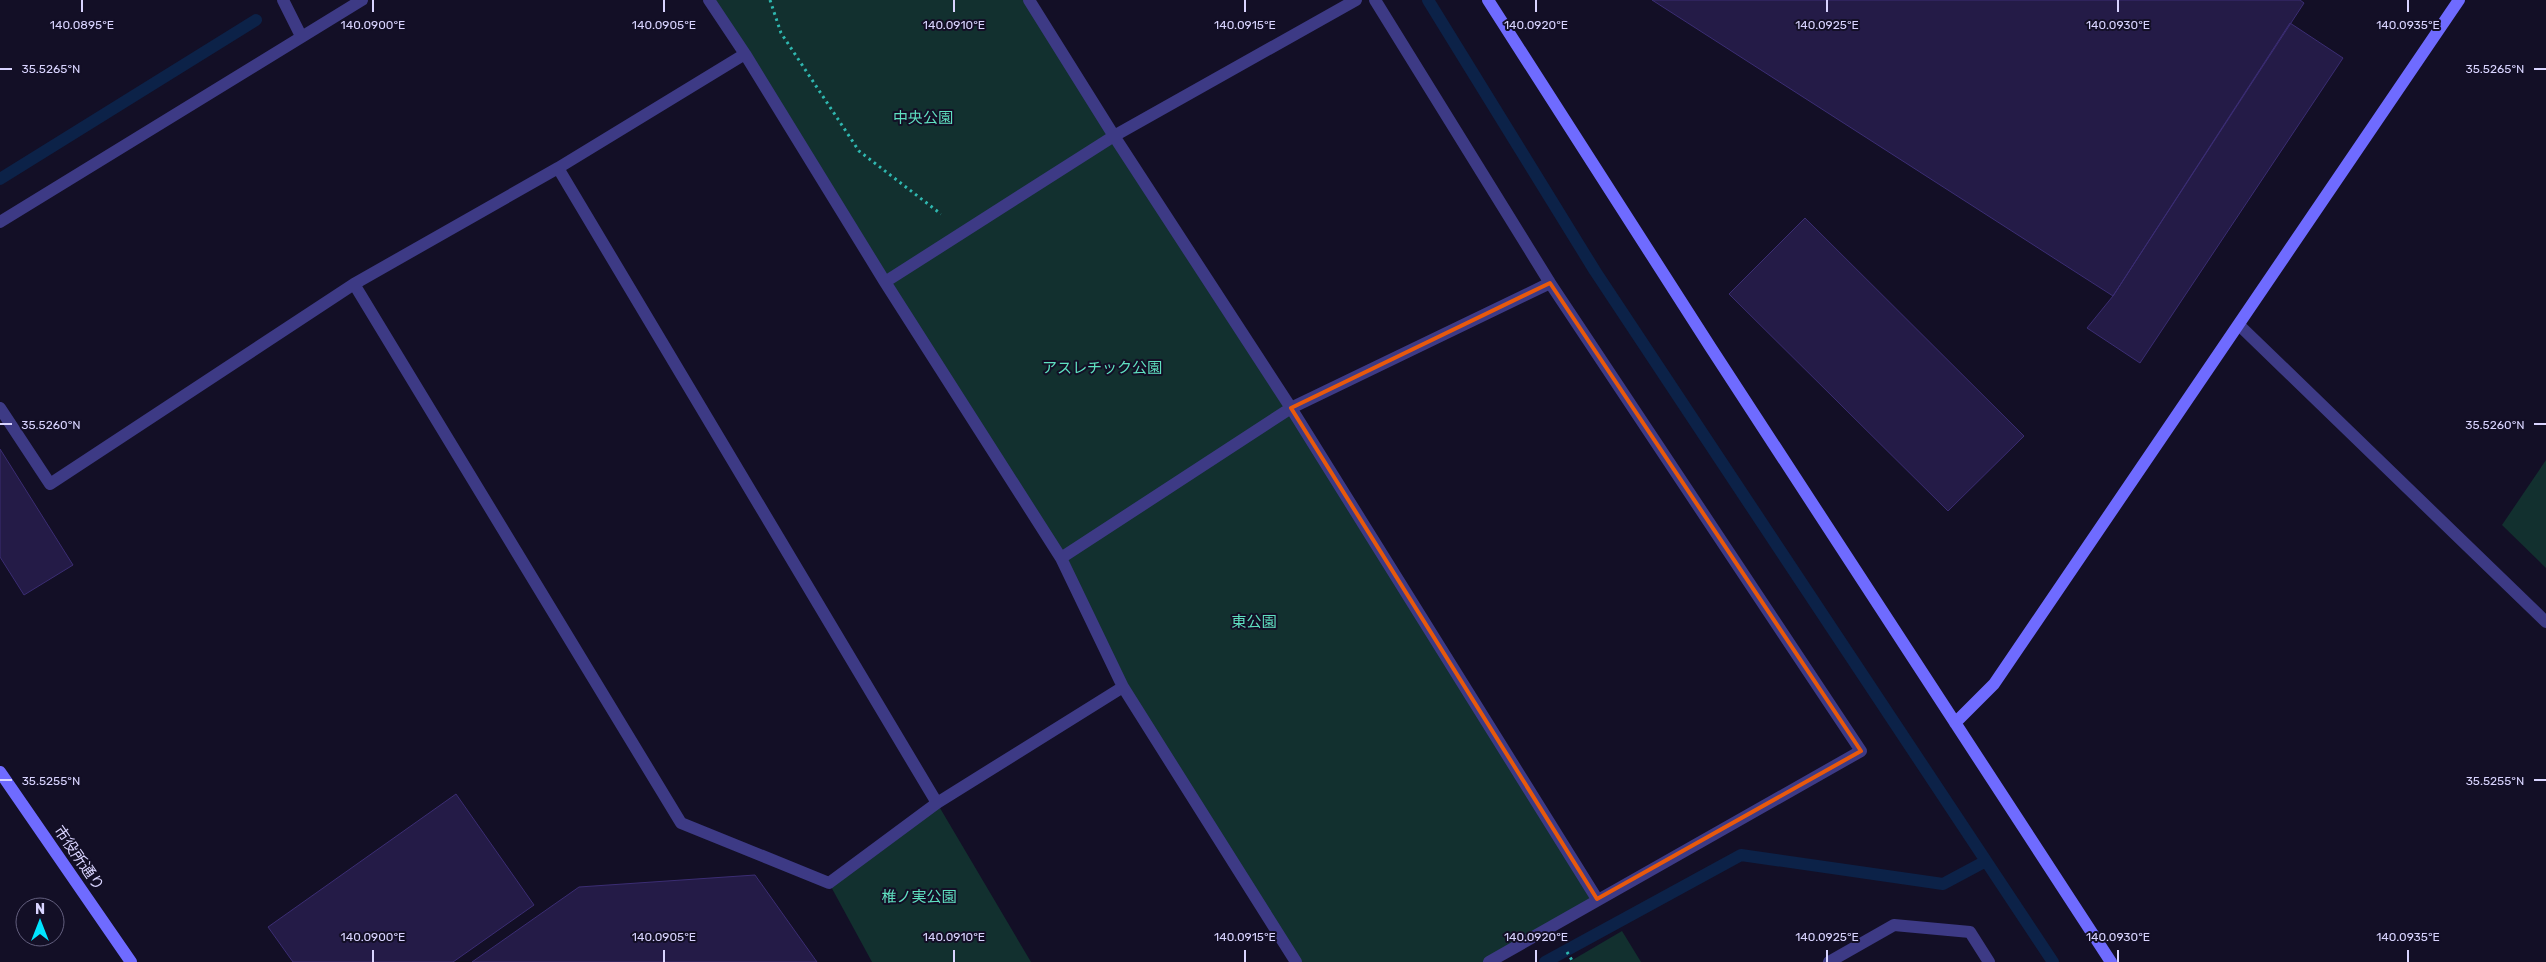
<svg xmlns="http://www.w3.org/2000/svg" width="2546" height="962" viewBox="0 0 2546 962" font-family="Rubik,'Noto Sans JP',sans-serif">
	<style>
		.green { fill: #12302f }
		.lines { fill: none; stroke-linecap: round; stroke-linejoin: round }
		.stream { stroke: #0c2248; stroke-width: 12 }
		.building { fill: #241b47; stroke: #3b2d73 }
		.path { stroke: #2fb8b0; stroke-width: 3; stroke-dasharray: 2.5 4; stroke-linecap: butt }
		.street { stroke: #3d3a85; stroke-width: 12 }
		.secondary { stroke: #6f6bff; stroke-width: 12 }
		.marked { fill: none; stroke: #e8590c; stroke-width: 4; stroke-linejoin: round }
		.ticks { fill: none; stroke: #d9d4ff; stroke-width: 2 }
		.labels { text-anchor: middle; stroke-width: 4; stroke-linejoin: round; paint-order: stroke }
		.park-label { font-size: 15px; fill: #5fe0c0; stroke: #130f26 }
		.street-label { font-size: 15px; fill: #d9d4ff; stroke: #130f26 }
		.ticks-label { font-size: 12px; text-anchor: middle; fill: #d9d4ff; stroke: #130f26; stroke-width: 4; stroke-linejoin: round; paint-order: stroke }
	</style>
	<rect width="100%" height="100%" fill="#130f26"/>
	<path class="green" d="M 709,0 L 1029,0 L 1597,899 L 1489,962 L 1296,962 L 1123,687 L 1061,558 Z
		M 2546,460 L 2546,568 L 2502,525 Z
		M 937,803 L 1031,962 L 872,962 L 829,883 Z
		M 1622,931 L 1641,962 L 1569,962 Z"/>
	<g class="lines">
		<path class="stream" d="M 1428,0 L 1595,271 L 2053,962
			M 0,179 L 256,20
			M 1545,962 L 1741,855 L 1943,884 L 1986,861"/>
	</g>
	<path class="building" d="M 1652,0 L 2300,0 L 2304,3 L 2113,296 Z
		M 2290,23 L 2343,58 L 2140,363 L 2087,328 L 2113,296 Z
		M 1805,218 L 2024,436 L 1948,511 L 1729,294 Z
		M 0,449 L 73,565 L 24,595 L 0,557 Z
		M 456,794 L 534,905 L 453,962 L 293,962 L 268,927 Z
		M 755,875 L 817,962 L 472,962 L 579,887 Z"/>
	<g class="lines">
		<path class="path" d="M 770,0 L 781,33 L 859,151 L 941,214
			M 1567,952 L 1573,962"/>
		<path class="street" d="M 283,0 L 301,36
			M 709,0 L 745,54 L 885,282 L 1061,558 L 1123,687 L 1296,962
			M 1029,0 L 1114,136 L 1291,408 L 1597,899
			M 1375,0 L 1550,283 L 1861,751 L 1489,962
			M 558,168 L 937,803
			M 0,222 L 362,0
			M 885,282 L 1114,136 L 1356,0
			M 354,284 L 681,823 L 829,883 L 937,803 L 1123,687
			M 2239,325 L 2546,622
			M 0,408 L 50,484 L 354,284 L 558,168 L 745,54
			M 1061,558 L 1291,408 L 1550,283
			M 1829,962 L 1894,925 L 1970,932 L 1989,962"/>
		<path class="secondary" d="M 1488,0 L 1711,348 L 2111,962
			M 1955,723 L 1994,684 L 2459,0
			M 0,772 L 131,962"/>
	</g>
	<path class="marked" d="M 1550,283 L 1861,751 L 1597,899 L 1291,408 Z"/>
	<path class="ticks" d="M 82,0 L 82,12M 373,0 L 373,12M 664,0 L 664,12M 954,0 L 954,12M 1245,0 L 1245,12M 1536,0 L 1536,12M 1827,0 L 1827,12M 2118,0 L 2118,12M 2408,0 L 2408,12M 0,69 L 12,69M 2534,69 L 2546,69M 0,424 L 12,424M 2534,424 L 2546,424M 0,780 L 12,780M 2534,780 L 2546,780M 373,950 L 373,962M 664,950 L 664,962M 954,950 L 954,962M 1245,950 L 1245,962M 1536,950 L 1536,962M 1827,950 L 1827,962M 2118,950 L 2118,962M 2408,950 L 2408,962"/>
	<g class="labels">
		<g class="park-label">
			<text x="923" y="123">中央公園</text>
			<text x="1102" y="373">アスレチック公園</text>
			<text x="1254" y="627">東公園</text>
			<text x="919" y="902">椎ノ実公園</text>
		</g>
		<g class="street-label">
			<text transform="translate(79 858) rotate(55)" y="5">市役所通り</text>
		</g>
	</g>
	<g class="ticks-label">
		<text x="82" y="29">140.0895°E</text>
		<text x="373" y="29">140.0900°E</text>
		<text x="664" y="29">140.0905°E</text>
		<text x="954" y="29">140.0910°E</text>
		<text x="1245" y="29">140.0915°E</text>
		<text x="1536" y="29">140.0920°E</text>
		<text x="1827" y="29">140.0925°E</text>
		<text x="2118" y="29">140.0930°E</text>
		<text x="2408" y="29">140.0935°E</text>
		<text x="51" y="73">35.5265°N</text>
		<text x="2495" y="73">35.5265°N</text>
		<text x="51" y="429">35.5260°N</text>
		<text x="2495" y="429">35.5260°N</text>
		<text x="51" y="785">35.5255°N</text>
		<text x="2495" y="785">35.5255°N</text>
		<text x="373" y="941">140.0900°E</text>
		<text x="664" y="941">140.0905°E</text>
		<text x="954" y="941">140.0910°E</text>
		<text x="1245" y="941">140.0915°E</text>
		<text x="1536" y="941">140.0920°E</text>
		<text x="1827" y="941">140.0925°E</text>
		<text x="2118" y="941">140.0930°E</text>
		<text x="2408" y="941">140.0935°E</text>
	</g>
	<g transform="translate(40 922)"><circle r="24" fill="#130f26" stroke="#625e7d"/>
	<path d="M0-4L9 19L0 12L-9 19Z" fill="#00e5ff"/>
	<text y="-8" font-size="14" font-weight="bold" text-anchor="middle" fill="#d9d4ff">N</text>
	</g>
</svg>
